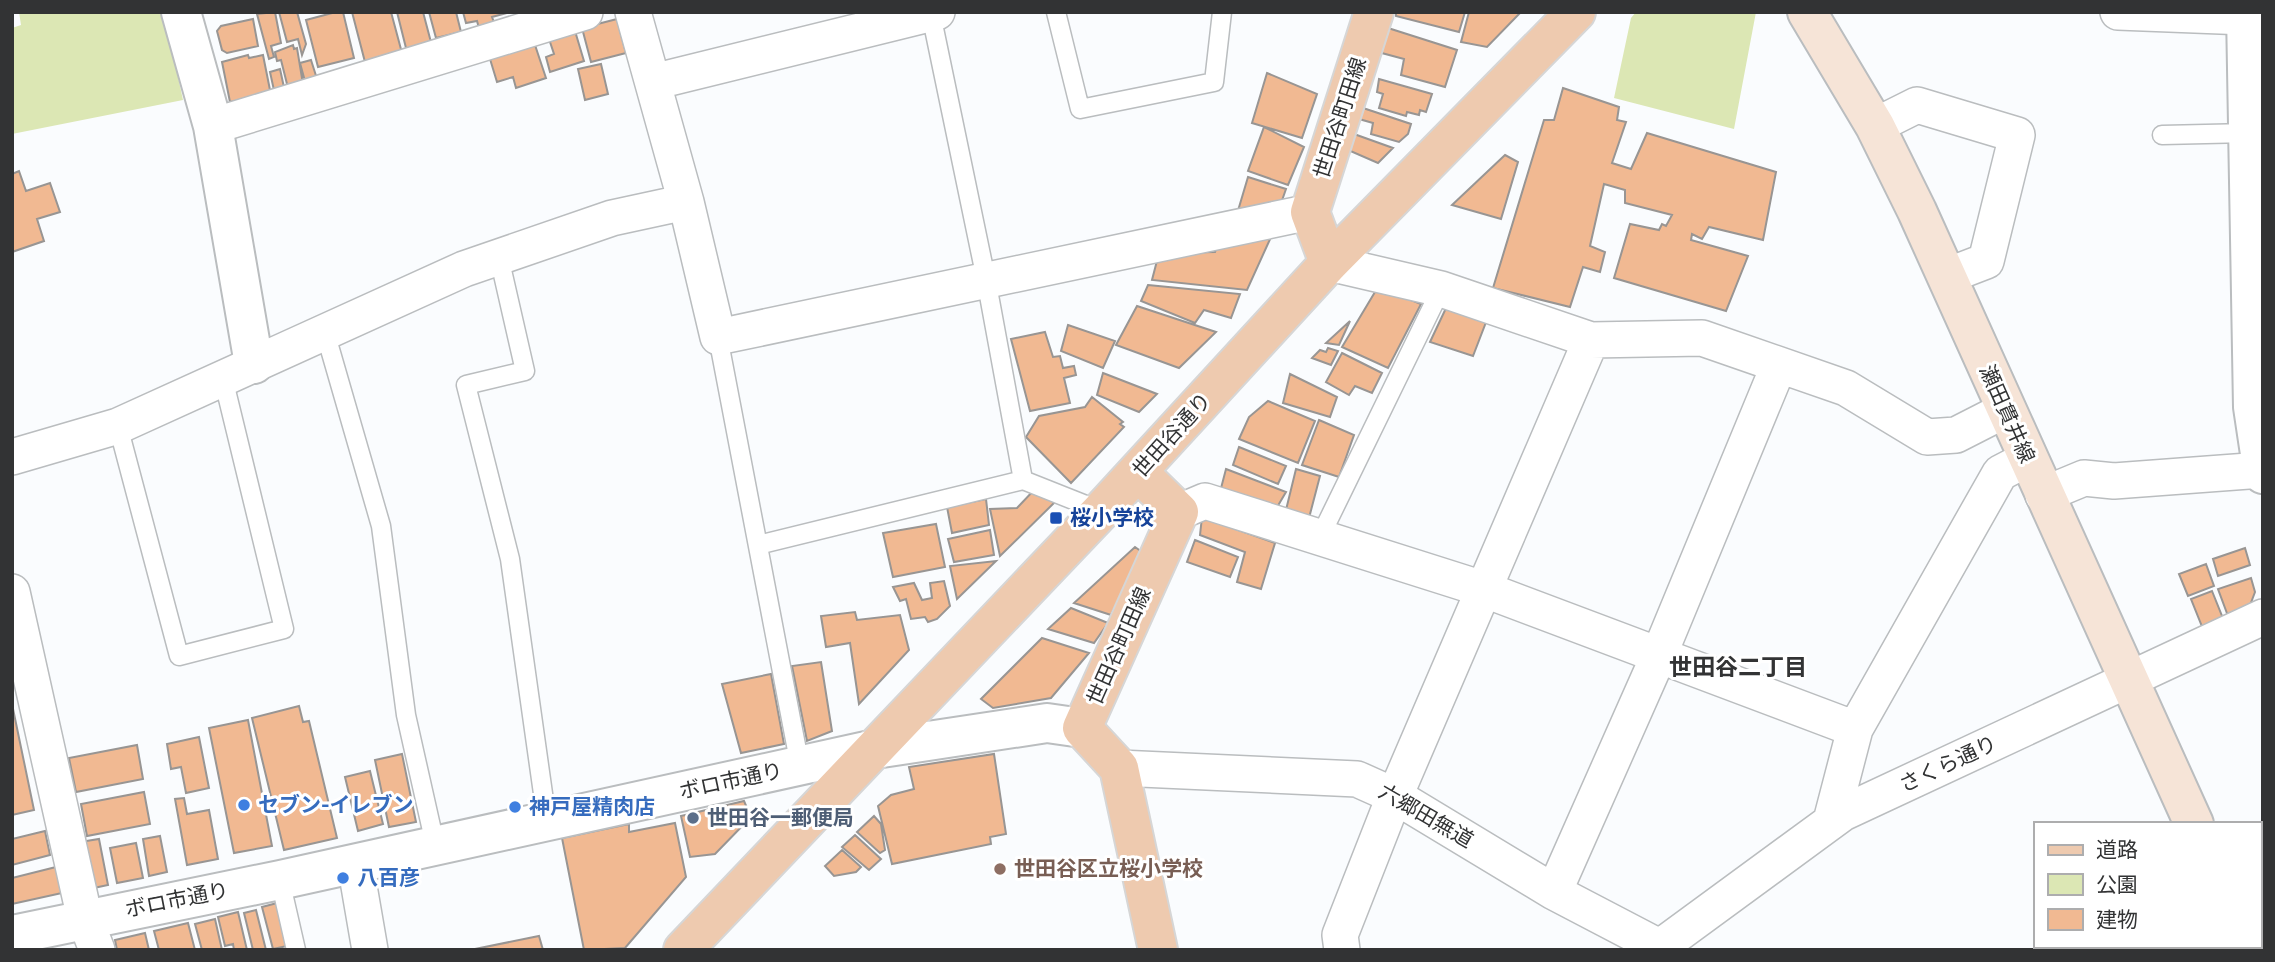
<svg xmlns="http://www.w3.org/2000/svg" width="2275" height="962" viewBox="0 0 2275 962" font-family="Figtree,'Noto Sans JP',sans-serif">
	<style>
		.green { fill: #dce7b4 }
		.building { fill: #f1b992; stroke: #989593; stroke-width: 2 }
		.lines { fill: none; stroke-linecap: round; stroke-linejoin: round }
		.service-casing { stroke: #babdbf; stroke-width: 21 }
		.minor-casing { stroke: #babdbf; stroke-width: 38 }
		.tertiary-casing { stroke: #babdbf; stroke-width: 42 }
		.secondary-casing { stroke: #babdbf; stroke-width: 42 }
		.primary-casing { stroke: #d6d6d6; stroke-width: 42 }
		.service { stroke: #fff; stroke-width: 18 }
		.minor { stroke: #fff; stroke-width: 35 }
		.tertiary { stroke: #fff; stroke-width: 38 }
		.secondary { stroke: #f6e4d7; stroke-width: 38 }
		.primary { stroke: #eecaaf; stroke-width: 38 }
		.transit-dot { fill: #1a4fb4; stroke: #fff; stroke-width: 2.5 }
		.shop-dot { fill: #3f7fe0; stroke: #fff; stroke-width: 2.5 }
		.service-dot { fill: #5c6f8a; stroke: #fff; stroke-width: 2.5 }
		.education-dot { fill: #8d6e63; stroke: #fff; stroke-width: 2.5 }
		.labels { text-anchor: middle; stroke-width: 6; stroke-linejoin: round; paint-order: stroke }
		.street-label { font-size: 21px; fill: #323334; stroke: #fff }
		.transit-label { font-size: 21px; font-weight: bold; fill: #164399; stroke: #fff; text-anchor: start }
		.shop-label { font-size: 21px; font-weight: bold; fill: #366cbe; stroke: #fff; text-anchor: start }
		.service-label { font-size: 21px; font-weight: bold; fill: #4e5e75; stroke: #fff; text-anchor: start }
		.education-label { font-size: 21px; font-weight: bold; fill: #785e54; stroke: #fff; text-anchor: start }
		.neighbourhood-label { font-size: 23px; font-weight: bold; fill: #323334; stroke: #fff }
	</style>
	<rect width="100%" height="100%" fill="#fafcfe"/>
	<path class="green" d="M 19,12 L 164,12 L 183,100 L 12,134 L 12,28 L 21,25 Z
		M 1636,12 L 1756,12 L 1734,129 L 1614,98 L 1631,18 Z"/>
	<path class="building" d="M 275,12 L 281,43 L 271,46 L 274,57 L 269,59 L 257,14 Z
		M 279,12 L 297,12 L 306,44 L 302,55 L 298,39 L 287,42 Z
		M 336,12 L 343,12 L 354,58 L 318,67 L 306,20 Z
		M 352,12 L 391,12 L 402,53 L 365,62 Z
		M 397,12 L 423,12 L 432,46 L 407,52 Z
		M 429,12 L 456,12 L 461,32 L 436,38 Z
		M 463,12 L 507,12 L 507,13 L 492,17 L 495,25 L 479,28 L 477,21 L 466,23 Z
		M 1396,12 L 1465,12 L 1459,32 L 1396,16 Z
		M 1469,12 L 1521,12 L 1487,47 L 1461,42 Z
		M 253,19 L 258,46 L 227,53 L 222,50 L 217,31 L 221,26 Z
		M 617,19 L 626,53 L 591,62 L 582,28 Z
		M 1388,28 L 1457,50 L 1445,87 L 1401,75 L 1404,59 L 1378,52 Z
		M 575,31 L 584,61 L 550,72 L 546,57 L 554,54 L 549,39 Z
		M 293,45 L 294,49 L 297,48 L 303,84 L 288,88 L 281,60 L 277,61 L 275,52 Z
		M 535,45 L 546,78 L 516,88 L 513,77 L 497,82 L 490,59 Z
		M 248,55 L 249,58 L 263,55 L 271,95 L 230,102 L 222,62 Z
		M 311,60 L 318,82 L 306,85 L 300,63 Z
		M 601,64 L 608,94 L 585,100 L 578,69 Z
		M 280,69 L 285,92 L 275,95 L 270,72 Z
		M 1267,73 L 1317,94 L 1302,138 L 1252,123 Z
		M 1379,79 L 1432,94 L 1426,112 L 1420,110 L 1419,115 L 1407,112 L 1406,116 L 1379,108 L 1383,94 L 1377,92 Z
		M 1563,88 L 1619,107 L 1617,120 L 1626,122 L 1612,163 L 1631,169 L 1647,133 L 1776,172 L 1763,240 L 1709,227 L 1702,239 L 1692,234 L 1691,240 L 1748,256 L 1726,311 L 1614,278 L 1630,224 L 1659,230 L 1662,224 L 1666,226 L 1672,215 L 1625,203 L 1625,190 L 1604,184 L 1590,246 L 1605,252 L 1600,272 L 1583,267 L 1570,307 L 1493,288 L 1544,120 L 1554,120 Z
		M 1363,108 L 1411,124 L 1408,134 L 1399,142 L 1371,134 L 1373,123 L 1359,119 Z
		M 1264,127 L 1304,147 L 1288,185 L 1248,171 Z
		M 1354,134 L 1393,148 L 1378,163 L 1348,150 Z
		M 1505,155 L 1518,162 L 1501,219 L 1452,205 Z
		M 19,171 L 26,191 L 50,183 L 60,212 L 37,219 L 44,241 L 12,252 L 12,174 Z
		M 1248,177 L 1286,189 L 1279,209 L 1237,214 Z
		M 1271,237 L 1247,290 L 1152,280 L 1159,253 L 1215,252 L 1219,241 Z
		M 1148,285 L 1240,294 L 1231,318 L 1204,310 L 1195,323 L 1141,301 Z
		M 1378,287 L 1421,304 L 1388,368 L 1342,347 Z
		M 1137,306 L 1216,332 L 1179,368 L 1116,345 Z
		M 1447,306 L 1488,317 L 1473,356 L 1430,342 Z
		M 1350,321 L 1339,345 L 1326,343 Z
		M 1068,325 L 1115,341 L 1103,368 L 1061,351 Z
		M 1045,332 L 1053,357 L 1060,356 L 1063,368 L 1074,366 L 1076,375 L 1064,378 L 1070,403 L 1030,411 L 1011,339 Z
		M 1328,348 L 1338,351 L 1331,365 L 1312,358 L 1320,350 L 1326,352 Z
		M 1342,353 L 1382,373 L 1372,393 L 1355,386 L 1349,395 L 1326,382 Z
		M 1103,373 L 1157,394 L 1139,412 L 1097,395 Z
		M 1290,374 L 1337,397 L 1330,417 L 1283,403 Z
		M 1092,397 L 1123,422 L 1120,424 L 1124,427 L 1071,483 L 1026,437 L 1039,416 L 1085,407 Z
		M 1268,401 L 1315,421 L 1298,463 L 1239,439 L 1249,417 Z
		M 1319,420 L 1354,435 L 1339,477 L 1302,465 Z
		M 1239,447 L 1286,466 L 1278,484 L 1233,465 Z
		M 1226,469 L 1286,492 L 1276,509 L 1220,492 Z
		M 1296,469 L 1320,476 L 1309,518 L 1286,510 Z
		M 1035,489 L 1056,501 L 1000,556 L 990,509 L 1017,508 Z
		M 986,499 L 989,525 L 952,533 L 947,507 Z
		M 1202,517 L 1275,543 L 1261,589 L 1237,582 L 1245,552 L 1200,535 Z
		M 936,524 L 945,567 L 893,577 L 883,533 Z
		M 990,530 L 994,555 L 954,562 L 948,539 Z
		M 1195,540 L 1238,557 L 1230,577 L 1187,562 Z
		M 1135,547 L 1142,552 L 1111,615 L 1074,603 Z
		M 2245,548 L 2250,565 L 2218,576 L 2213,559 Z
		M 996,561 L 957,599 L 950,566 Z
		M 2206,564 L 2214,586 L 2188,596 L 2179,574 Z
		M 2251,578 L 2255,592 L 2249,608 L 2228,616 L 2218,589 Z
		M 944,581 L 950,606 L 937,619 L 928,622 L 925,617 L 911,619 L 906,599 L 900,601 L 893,587 L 914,583 L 922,600 L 932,598 L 930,583 Z
		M 2212,591 L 2224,621 L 2203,629 L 2191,599 Z
		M 1071,608 L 1108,623 L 1094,643 L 1048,629 Z
		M 855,612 L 857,620 L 900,615 L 909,650 L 859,704 L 850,643 L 826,647 L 821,616 Z
		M 1042,638 L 1089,653 L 1051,698 L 993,708 L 981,699 Z
		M 821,662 L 832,731 L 807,741 L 792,666 Z
		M 771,674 L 784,744 L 741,753 L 722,684 Z
		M 12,704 L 34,810 L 12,815 Z
		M 299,706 L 303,722 L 309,721 L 337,838 L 284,850 L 252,718 Z
		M 248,720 L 272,846 L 234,853 L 209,728 Z
		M 199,737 L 209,788 L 186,793 L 181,767 L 171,769 L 167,744 Z
		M 137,745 L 143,779 L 76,792 L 69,758 Z
		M 402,754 L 416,822 L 389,827 L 375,760 Z
		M 994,754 L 1006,834 L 990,837 L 991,844 L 892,864 L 878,806 L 891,795 L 914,789 L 909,767 Z
		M 370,771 L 383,824 L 358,831 L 345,777 Z
		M 144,792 L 150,824 L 87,836 L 81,804 Z
		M 184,798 L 187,814 L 209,810 L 218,859 L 187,865 L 175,799 Z
		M 744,801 L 751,817 L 715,854 L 690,857 L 681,816 Z
		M 874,816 L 881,824 L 885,850 L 880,853 L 857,832 Z
		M 675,823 L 686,877 L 625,948 L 584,950 L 562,838 L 629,824 L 629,832 Z
		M 45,831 L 50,855 L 12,865 L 12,839 Z
		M 855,835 L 881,859 L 869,870 L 842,847 Z
		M 160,836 L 167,872 L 149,876 L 143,839 Z
		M 99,839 L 108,885 L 89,889 L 80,842 Z
		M 136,843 L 143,878 L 117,883 L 110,848 Z
		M 842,850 L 861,867 L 856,872 L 834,876 L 825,866 Z
		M 56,867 L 62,893 L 12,904 L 12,878 Z
		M 277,903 L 287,946 L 273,949 L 262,907 Z
		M 256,910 L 266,950 L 253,950 L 244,913 Z
		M 238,912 L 247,950 L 234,950 L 233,944 L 225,946 L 218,917 Z
		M 215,919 L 222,950 L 202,950 L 195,924 Z
		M 188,923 L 195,950 L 159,950 L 154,931 Z
		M 145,933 L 149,950 L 117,950 L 115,940 Z
		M 539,936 L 543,950 L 470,950 Z"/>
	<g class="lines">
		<defs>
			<path id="service" d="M 1056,12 L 1080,109 L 1214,82 L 1222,12
				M 931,14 L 986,279 L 1023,480
				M 2162,135 L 2249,133
				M 499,257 L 525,371 L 466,385 L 510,559 L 547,822
				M 325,332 L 381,526 L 406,715 L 435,844
				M 718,337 L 800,766
				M 118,426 L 179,656 L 284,629 L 223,378
				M 1320,537 L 1441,289
				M 758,545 L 1023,480 L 1101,511
				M 280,880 L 296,950"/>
			<path id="minor" d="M 633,12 L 686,202 L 718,337 L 1310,212
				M 2118,12 L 2246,17 L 2263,13
				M 653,82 L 937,12
				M 213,126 L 585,12
				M 1875,126 L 1917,105 L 2017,135 L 1986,261 L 1947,276
				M 1329,263 L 1441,289 L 1591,340 L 1702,338 L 1846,388 L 1927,437 L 1956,435 L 2005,410
				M 12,457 L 118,426 L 464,269 L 612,218 L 686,202
				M 2043,495 L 2084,478 L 2114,481 L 2262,470
				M 1179,512 L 1205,501 L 1483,589 L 1855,729
				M 12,592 L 85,919 L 97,950
				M 1119,768 L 1357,779 L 1395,796 L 1554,892 L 1665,950
				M 1831,821 L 1855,729 L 2000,473 L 2027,459
				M 355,863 L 370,950
				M 1554,892 L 1659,655 L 1779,365
				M 1342,950 L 1340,935 L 1391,805 L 1591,340
				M 1656,950 L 1843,813 L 2263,617
				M 2155,950 L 2163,946"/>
			<path id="tertiary" d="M 181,12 L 213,126 L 254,364
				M 2246,12 L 2253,407 L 2263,474
				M 12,935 L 280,880 L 875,749 L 1047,723 L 1082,728"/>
			<path id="secondary" d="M 1807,12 L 1875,126 L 1917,211 L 2194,824
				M 2249,946 L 2250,950"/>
			<path id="primary" d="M 1329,263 L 1310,212 L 1374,12
				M 1138,472 L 1179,512 L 1082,728 L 1119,768 L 1158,950
				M 683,950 L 1101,511 L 1329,263 L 1576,12"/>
		</defs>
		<use href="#service" class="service-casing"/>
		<use href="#minor" class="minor-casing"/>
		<use href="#tertiary" class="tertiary-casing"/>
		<use href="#secondary" class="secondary-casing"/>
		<use href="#primary" class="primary-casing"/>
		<use href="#service" class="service"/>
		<use href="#minor" class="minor"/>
		<use href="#tertiary" class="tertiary"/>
		<use href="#secondary" class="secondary"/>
		<use href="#primary" class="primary"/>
	</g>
	<rect class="transit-dot" x="1049" y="511" width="14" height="14" rx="3.5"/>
	<g class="shop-dot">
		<circle cx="244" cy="805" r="7"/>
		<circle cx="515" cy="807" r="7"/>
		<circle cx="343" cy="878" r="7"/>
	</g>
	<circle class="service-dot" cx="693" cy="818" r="7"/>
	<circle class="education-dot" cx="1000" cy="869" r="7"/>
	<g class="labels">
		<g class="street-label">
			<text transform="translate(1340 118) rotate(-72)" y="7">世田谷町田線</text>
			<text transform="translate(2007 414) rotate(66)" y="7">瀬田貫井線</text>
			<text transform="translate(1172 435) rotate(-48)" y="7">世田谷通り</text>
			<text transform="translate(1119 646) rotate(-66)" y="7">世田谷町田線</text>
			<text transform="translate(1948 764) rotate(-25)" y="7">さくら通り</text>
			<text transform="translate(731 781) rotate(-12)" y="7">ボロ市通り</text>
			<text transform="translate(1426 816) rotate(30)" y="7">六郷田無道</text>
			<text transform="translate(177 900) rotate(-11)" y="7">ボロ市通り</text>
		</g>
		<g class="transit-label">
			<text x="1070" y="525">桜小学校</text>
		</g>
		<g class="shop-label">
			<text x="258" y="812">セブン-イレブン</text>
			<text x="529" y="814">神戸屋精肉店</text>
			<text x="357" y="885">八百彦</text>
		</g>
		<g class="service-label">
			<text x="707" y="825">世田谷一郵便局</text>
		</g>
		<g class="education-label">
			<text x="1014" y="876">世田谷区立桜小学校</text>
		</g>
		<g class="neighbourhood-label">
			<text x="1738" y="675">世田谷二丁目</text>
		</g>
	</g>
	<rect width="2275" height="962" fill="none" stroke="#323334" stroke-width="28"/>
	<rect x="2034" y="822" width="228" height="126" fill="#ffffff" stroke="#adadae" stroke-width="2"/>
	<rect x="2048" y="845" width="35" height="10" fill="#eecaaf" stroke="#adadae" stroke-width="2"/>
	<text x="2096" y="857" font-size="21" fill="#323334">道路</text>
	<rect x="2048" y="874" width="35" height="21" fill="#dce7b4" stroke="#adadae" stroke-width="2"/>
	<text x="2096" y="892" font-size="21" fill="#323334">公園</text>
	<rect x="2048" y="909" width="35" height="21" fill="#f1b992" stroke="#adadae" stroke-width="2"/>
	<text x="2096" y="927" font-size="21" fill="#323334">建物</text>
</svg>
